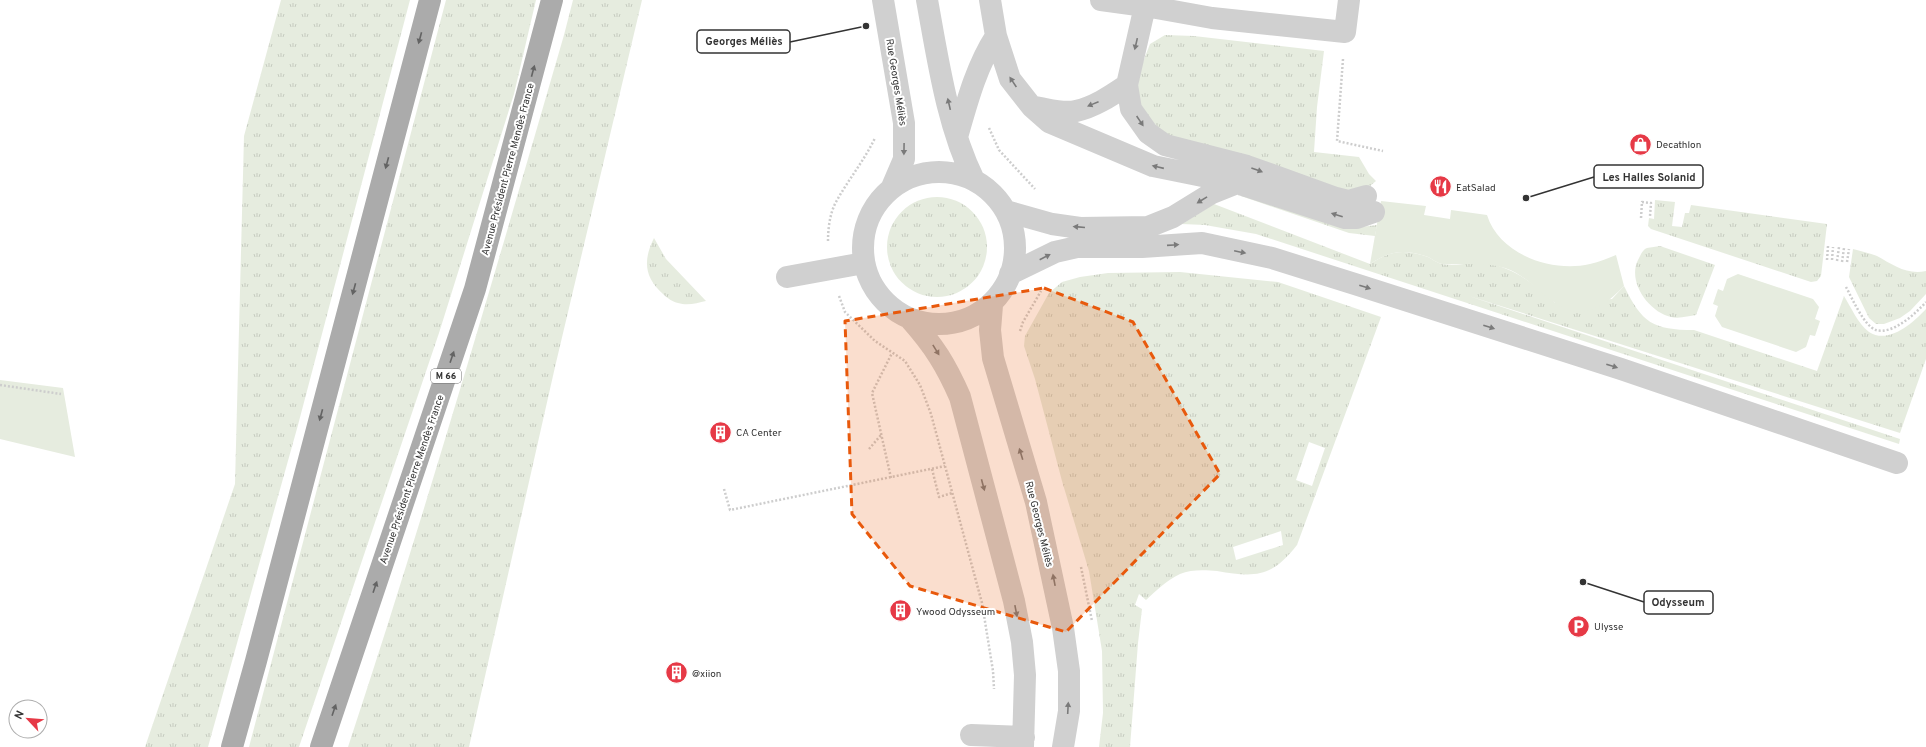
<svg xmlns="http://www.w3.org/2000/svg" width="1926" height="747" viewBox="0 0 1926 747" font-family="Overpass,sans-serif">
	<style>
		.grass { fill: url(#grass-tufts); fill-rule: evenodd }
		.green { fill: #e6ecdf }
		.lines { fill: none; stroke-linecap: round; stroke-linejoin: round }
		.path { stroke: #cdcdcd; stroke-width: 2.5; stroke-dasharray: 2 2; stroke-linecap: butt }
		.minor { stroke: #d0d0d0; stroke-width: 22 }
		.major { stroke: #ababab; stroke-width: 22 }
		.oneway { fill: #636363 }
		.oneway2 { fill: #7a7a7a }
		.marked { fill: #e8590c; fill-opacity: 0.2; stroke: #e8590c; stroke-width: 3; stroke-dasharray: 8 5; stroke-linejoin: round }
		.labels { text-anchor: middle; stroke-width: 4; stroke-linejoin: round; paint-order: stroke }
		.shield { fill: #fff; stroke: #707070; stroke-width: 1 }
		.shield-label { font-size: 9px; font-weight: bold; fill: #333 }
		.street-label { font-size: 10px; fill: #333; stroke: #fff }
		.poi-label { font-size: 10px; fill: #333; stroke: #fff; text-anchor: start }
		.leader { fill: none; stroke: #333; stroke-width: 1.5 }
		.callout-dot { fill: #333; stroke: #fff; stroke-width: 1.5 }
		.callout { fill: #fff; stroke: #333; stroke-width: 1.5 }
		.callout-label { font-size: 11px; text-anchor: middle; font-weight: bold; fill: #333 }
	</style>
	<defs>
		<pattern id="grass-tufts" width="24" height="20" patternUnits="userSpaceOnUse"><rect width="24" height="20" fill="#e6ecdf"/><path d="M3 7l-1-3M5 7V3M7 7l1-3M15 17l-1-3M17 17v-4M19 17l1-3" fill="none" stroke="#c6cbc0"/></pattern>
	</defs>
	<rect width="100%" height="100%" fill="#fff"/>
	<path class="grass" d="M 281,0 L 410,0 L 298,425 L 208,747 L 145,747 L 235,484 L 244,136 Z
		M 446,0 L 536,0 L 514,94 L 439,333 L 299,747 L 249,747 Z
		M 573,0 L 642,0 L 555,367 L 469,747 L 348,747 C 426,511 495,273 564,35 Z
		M 1165,35 L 1194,36 L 1324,51 L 1317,107 L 1314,152 L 1359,157 L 1369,174 L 1376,181 L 1370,186 L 1342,191 L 1167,137 L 1141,110 L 1137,91 L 1141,67 L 1150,44 Z
		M 1235,194 L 1361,227 L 1377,225 L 1375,236 L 1349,233 Z
		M887 247a50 50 0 1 1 100 0a50 50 0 1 1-100 0Z
		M 1655,200 L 1675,202 L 1672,226 L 1682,227 L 1685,213 L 1689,213 L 1691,205 L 1827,224 L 1821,276 L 1817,281 L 1811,282 L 1651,229 L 1648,226 L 1649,218 L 1654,219 Z
		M 1214,204 L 1370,264 C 1391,250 1404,249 1428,257 C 1432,259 1437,263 1442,264 C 1455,267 1471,262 1484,263 C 1513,266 1535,285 1555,303 L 1612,299 L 1624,286 C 1642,323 1653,330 1694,330 L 1817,371 L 1844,296 C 1851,307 1858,324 1869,332 C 1889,345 1914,322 1926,309 L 1926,359 L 1900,433 L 1469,296 L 1900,439 L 1899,444 L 1256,234 L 1205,225 L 1182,224 Z
		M 654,238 L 666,259 L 706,301 C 697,303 688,306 678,303 C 673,302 667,298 663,294 C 644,277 643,260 654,238 Z
		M 1660,246 L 1715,265 L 1696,315 C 1689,316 1679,319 1671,317 C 1649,312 1627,282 1638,260 C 1640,256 1643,249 1647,248 C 1651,247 1656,247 1660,246 Z
		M 1853,249 C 1860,251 1870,253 1877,256 C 1893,265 1907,275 1926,271 L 1926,294 L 1910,311 L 1900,318 L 1884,324 L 1876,324 L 1869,318 L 1849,277 Z
		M 1180,272 L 1278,282 L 1381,317 L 1297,545 C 1272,577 1256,578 1217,571 C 1206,570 1191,569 1180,574 C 1167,580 1157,590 1146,600 L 1139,594 L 1135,605 L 1142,609 L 1138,643 L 1130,747 L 1099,747 L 1103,713 L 1102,651 L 1089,571 L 1062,481 L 1035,379 L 1024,346 L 1025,336 L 1049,293 L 1062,282 L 1080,277 L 1108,273 ZM 1309,442 L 1325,448 L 1312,486 L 1296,480 ZM 1281,531 L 1283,545 L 1236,560 L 1233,547 Z"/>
	<path class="green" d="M 1381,201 L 1426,206 L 1424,215 L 1450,219 L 1451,210 L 1487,215 C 1499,254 1551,273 1590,264 C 1599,262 1608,258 1616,255 L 1624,286 C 1604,307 1582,322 1555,303 C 1538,292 1526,275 1505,268 C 1489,263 1474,264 1457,264 C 1452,264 1446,265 1442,264 C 1437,263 1432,259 1428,257 C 1405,249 1391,250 1370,264 Z
		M 1738,274 L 1813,299 L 1819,307 L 1815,319 L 1820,321 L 1815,336 L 1810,335 L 1806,347 L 1796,352 L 1722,327 L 1715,316 L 1718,306 L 1713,304 L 1718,289 L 1723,291 L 1727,279 Z
		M 0,380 L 63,388 L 75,457 L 0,439 Z"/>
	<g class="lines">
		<path class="path" d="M 1343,59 L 1337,141 L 1383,151
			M 989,128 L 999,150 L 1035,189
			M 1641,218 L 1642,202 L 1651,203 L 1650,216
			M 828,241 C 828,228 830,213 836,202 C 848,180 864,161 875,138
			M 1827,260 L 1828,246
			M 1832,260 L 1833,247
			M 1837,261 L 1839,247
			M 1842,262 L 1844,248
			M 1847,262 L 1849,249
			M 1846,287 C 1852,298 1864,326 1876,330 C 1893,335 1916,313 1926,302
			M 839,296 L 845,312 L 875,341 L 905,361 L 920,385 L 931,414 L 982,603 L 993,671 L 994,689
			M 1020,331 L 1023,322 L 1041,291
			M 0,385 L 61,394
			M 869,449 L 881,435
			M 932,469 L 939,497 L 952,493
			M 891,478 L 872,393 L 892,353
			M 724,489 L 730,510 L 945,466
			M 1081,567 L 1092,621"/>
		<path class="minor" d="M 883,0 L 904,123 L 904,159 L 892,187
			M 927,0 C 938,60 947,125 974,180
			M 990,0 L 996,36 L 1010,79 L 1032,107 L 1049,122 L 1153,166 L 1237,183
			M 1101,0 L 1145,6 L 1127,85 L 1131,109 L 1148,133 L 1165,145 L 1247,166 L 1336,198 L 1348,201 L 1366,196
			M 1146,0 L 1145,6 L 1212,18 L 1345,32 L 1349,0
			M 1035,107 C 1048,109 1063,114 1076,111 C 1095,107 1112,95 1127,85
			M 957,137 C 967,102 976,67 996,36
			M863 248a76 76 0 1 1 152 0a76 76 0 1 1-152 0Z
			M 1006,211 L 1052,224 L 1080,228 L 1148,227 L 1173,217 L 1212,193 L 1237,183 L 1345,218 L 1357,218 L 1374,212
			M 1010,274 L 1055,252 L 1077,247 L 1142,247 L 1202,243 L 1272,258 L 1358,285 L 1621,369 L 1897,463
			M 787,277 L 864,263
			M 992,305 L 990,330 L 993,358 L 1036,502 L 1063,628 L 1069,671 L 1069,711 L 1063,747
			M 911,320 C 934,346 946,365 960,397 L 1014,601 L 1022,642 L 1025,675 L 1023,747
			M 971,735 L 1024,737"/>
		<path class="major" d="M 232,747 L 256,661 L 430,0
			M 321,747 L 475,289 L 552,0"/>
	</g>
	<defs><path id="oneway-solid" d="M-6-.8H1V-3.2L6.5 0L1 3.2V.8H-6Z"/></defs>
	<g class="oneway">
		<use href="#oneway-solid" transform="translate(420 38) rotate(105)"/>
		<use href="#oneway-solid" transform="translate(533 71) rotate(-75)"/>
		<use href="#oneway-solid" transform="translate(387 163) rotate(105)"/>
		<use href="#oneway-solid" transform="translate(354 289) rotate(105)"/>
		<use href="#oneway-solid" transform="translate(452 357) rotate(-71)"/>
		<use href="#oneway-solid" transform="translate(321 415) rotate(105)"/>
		<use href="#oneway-solid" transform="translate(375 587) rotate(-71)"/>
		<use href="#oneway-solid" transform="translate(334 710) rotate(-71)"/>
	</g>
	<g class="oneway2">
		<use href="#oneway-solid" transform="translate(1136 44) rotate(103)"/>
		<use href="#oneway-solid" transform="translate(1013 82) rotate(-124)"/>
		<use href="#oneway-solid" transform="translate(949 104) rotate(-103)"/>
		<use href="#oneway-solid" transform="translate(1093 104) rotate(158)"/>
		<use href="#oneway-solid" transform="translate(1140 121) rotate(56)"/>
		<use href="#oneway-solid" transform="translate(904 149) rotate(91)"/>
		<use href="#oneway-solid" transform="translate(1158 167) rotate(-167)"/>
		<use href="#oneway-solid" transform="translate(1257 170) rotate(20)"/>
		<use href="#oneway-solid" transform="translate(1202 200) rotate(148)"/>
		<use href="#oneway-solid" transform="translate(1337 215) rotate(-162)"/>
		<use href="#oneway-solid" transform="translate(1079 227) rotate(-175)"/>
		<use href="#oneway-solid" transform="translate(1173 245) rotate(-4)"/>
		<use href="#oneway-solid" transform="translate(1240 252) rotate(12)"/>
		<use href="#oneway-solid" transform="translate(1045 257) rotate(-27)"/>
		<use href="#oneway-solid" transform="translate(1365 287) rotate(18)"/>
		<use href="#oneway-solid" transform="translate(1489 327) rotate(18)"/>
		<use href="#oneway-solid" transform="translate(936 350) rotate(58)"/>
		<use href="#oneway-solid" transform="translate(1612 366) rotate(18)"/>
		<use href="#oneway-solid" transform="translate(1021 454) rotate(-107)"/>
		<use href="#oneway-solid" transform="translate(983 485) rotate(75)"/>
		<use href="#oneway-solid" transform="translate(1054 580) rotate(-101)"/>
		<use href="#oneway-solid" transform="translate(1016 611) rotate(79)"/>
		<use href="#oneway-solid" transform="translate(1068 708) rotate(-87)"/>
	</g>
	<path class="marked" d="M 1044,288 L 1133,322 L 1220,474 L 1066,632 L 910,586 L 852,514 L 845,321 Z"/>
	<defs>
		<symbol id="shop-disc" viewBox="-11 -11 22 22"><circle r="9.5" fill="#e63946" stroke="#fff"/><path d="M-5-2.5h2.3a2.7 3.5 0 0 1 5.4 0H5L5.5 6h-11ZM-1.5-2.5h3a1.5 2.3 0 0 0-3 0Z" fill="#fff"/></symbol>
		<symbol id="restaurant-disc" viewBox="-11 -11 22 22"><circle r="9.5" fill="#e63946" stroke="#fff"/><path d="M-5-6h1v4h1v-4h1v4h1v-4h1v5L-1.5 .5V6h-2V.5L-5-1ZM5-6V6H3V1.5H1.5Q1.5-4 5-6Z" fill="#fff"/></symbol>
		<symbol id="building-disc" viewBox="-11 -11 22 22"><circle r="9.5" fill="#e63946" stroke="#fff"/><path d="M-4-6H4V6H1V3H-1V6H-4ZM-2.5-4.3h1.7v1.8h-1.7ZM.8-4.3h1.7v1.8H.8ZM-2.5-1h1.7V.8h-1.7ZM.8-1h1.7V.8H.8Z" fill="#fff"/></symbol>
		<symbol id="parking-disc" viewBox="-11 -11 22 22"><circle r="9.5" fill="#e63946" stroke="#fff"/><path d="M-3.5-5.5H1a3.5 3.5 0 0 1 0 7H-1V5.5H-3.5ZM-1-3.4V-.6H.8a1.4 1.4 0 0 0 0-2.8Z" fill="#fff"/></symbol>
	</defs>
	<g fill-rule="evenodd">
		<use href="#shop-disc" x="1628" y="132" width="25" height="25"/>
		<use href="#restaurant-disc" x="1428" y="174" width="25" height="25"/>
		<use href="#building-disc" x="708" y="420" width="25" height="25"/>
		<use href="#building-disc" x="888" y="598" width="25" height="25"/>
		<use href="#parking-disc" x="1566" y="614" width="25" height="25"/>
		<use href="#building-disc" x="664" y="660" width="25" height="25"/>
	</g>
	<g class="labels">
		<rect class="shield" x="431" y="369" width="30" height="14" rx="3"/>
		<g class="shield-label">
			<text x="446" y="379">M 66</text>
		</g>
		<g class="street-label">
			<text transform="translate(897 82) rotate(81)" y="4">Rue Georges Méliès</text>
			<text transform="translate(507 169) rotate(-75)" y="4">Avenue Président Pierre Mendès France</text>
			<text transform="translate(411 479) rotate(-71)" y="4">Avenue Président Pierre Mendès France</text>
			<text transform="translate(1040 524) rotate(76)" y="4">Rue Georges Méliès</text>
		</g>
		<g class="poi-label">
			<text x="1656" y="148">Decathlon</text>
			<text x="1456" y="191">EatSalad</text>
			<text x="736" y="436">CA Center</text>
			<text x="916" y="615">Ywood Odysseum</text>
			<text x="1594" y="630">Ulysse</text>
			<text x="692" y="677">@xiion</text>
		</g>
	</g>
	<path class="leader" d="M866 26L790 42M1526 198L1594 177M1583 582L1644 602"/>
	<g class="callout-dot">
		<circle cx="866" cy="26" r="4"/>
		<circle cx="1526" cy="198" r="4"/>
		<circle cx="1583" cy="582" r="4"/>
	</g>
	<g class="callout">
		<rect x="697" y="30" width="93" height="23" rx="4"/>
		<rect x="1594" y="165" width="109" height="23" rx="4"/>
		<rect x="1644" y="591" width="69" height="23" rx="4"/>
	</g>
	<g class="callout-label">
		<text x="744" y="45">Georges Méliès</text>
		<text x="1649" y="181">Les Halles Solanid</text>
		<text x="1678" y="606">Odysseum</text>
	</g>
	<g transform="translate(28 719) rotate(296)"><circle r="19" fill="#ffffff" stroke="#adadad"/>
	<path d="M0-3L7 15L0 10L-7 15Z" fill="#e63946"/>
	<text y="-6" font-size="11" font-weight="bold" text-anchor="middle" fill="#333333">N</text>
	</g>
</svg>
